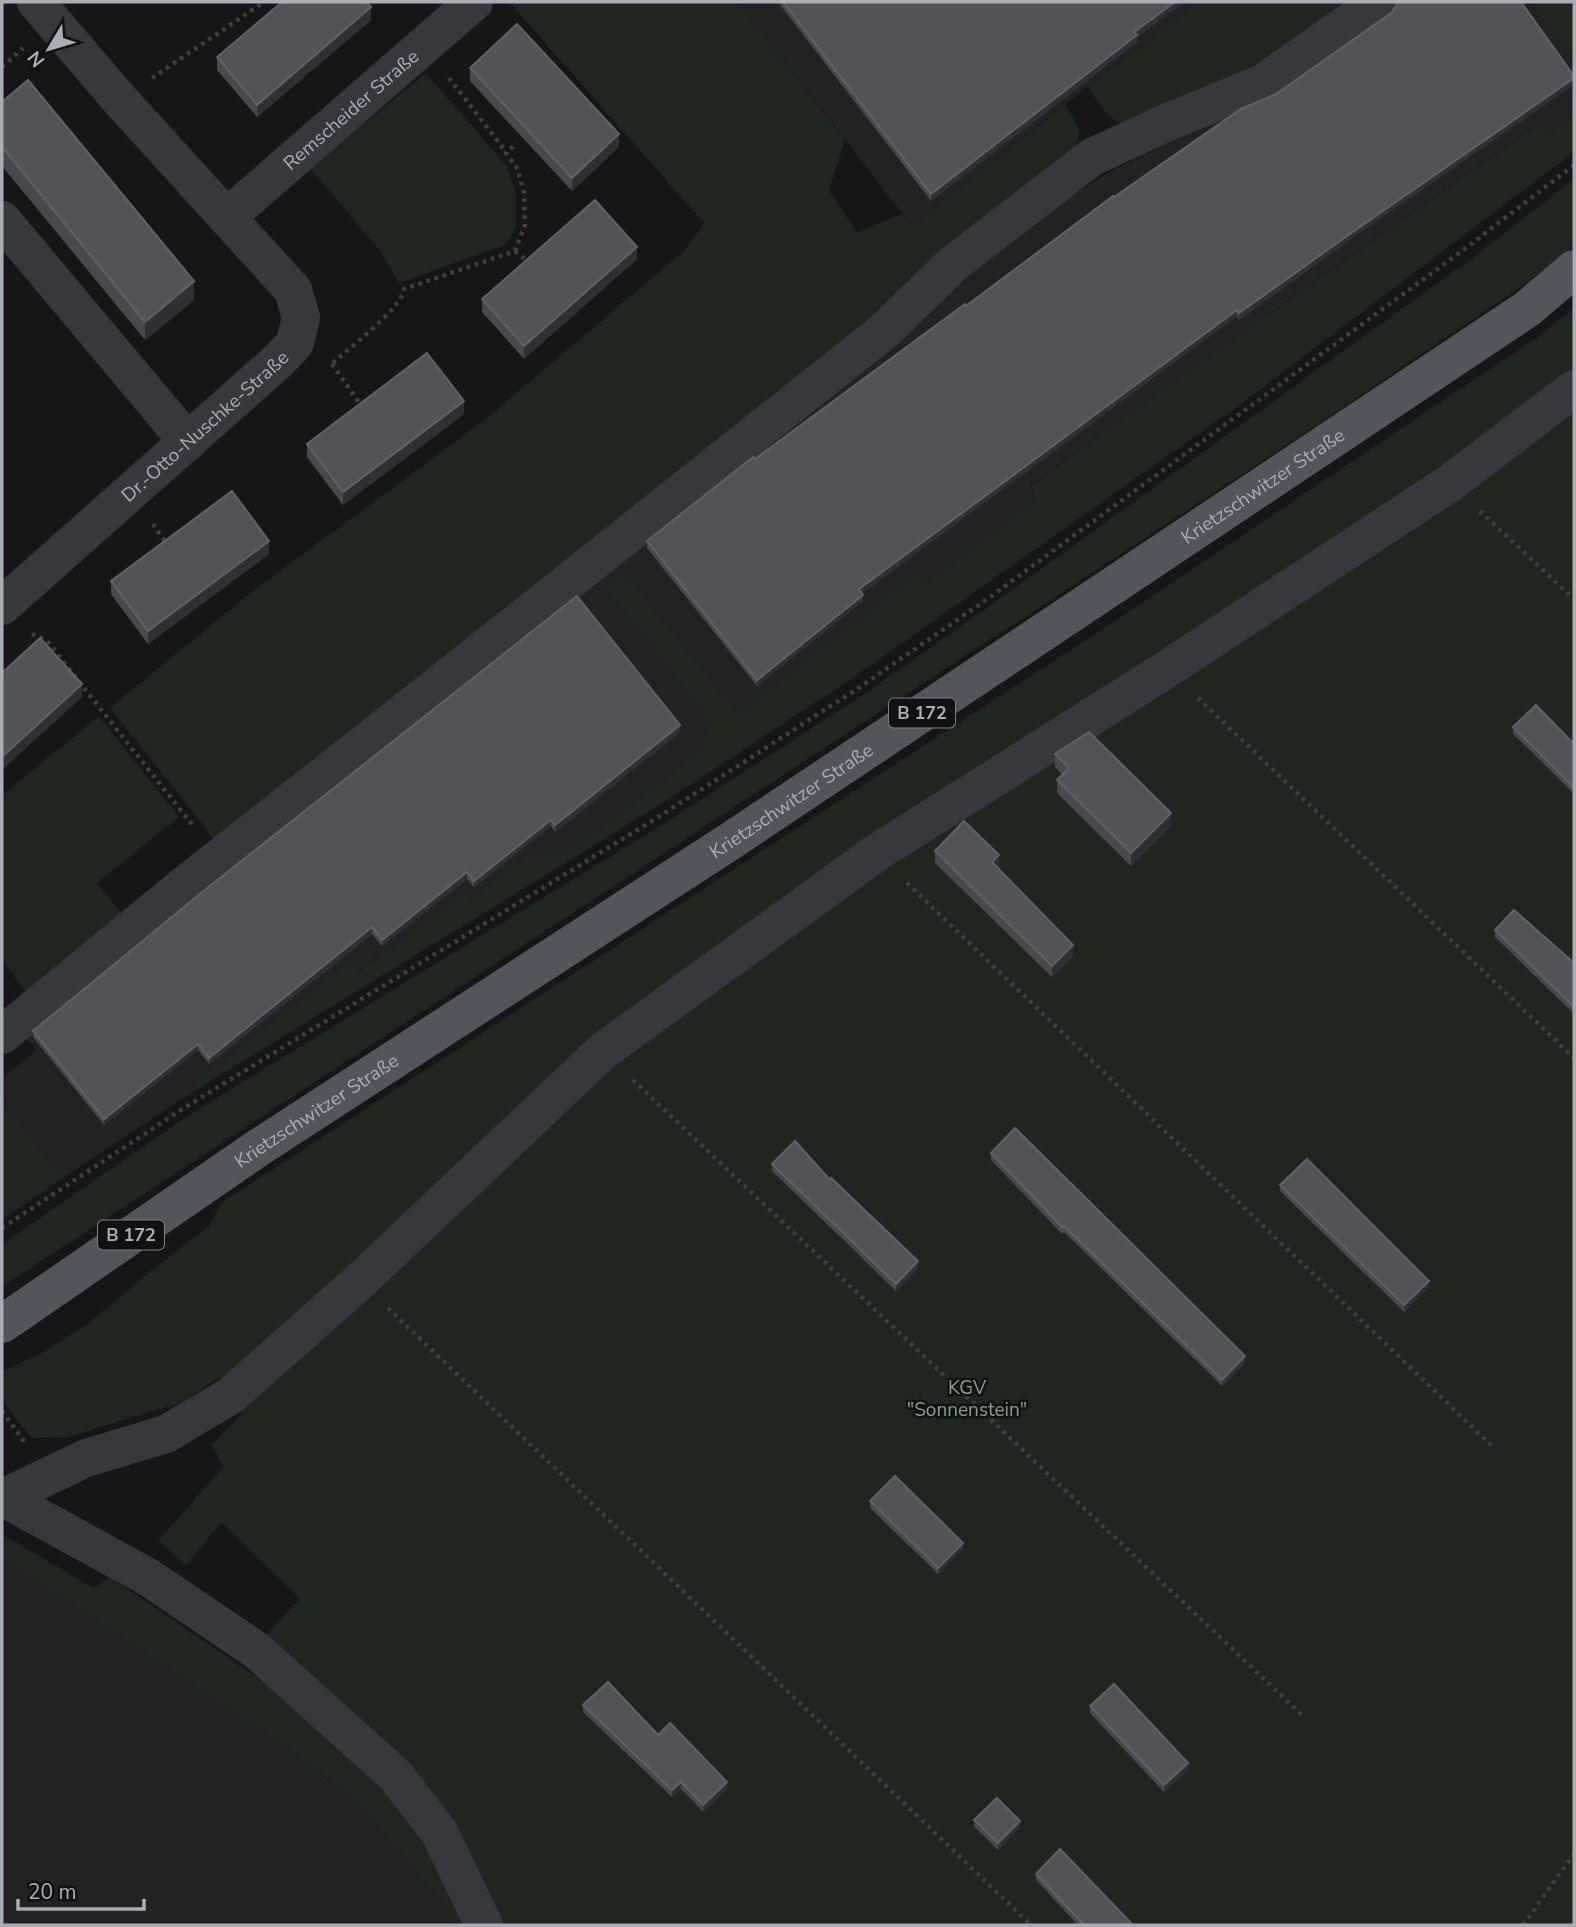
<svg xmlns="http://www.w3.org/2000/svg" width="1576" height="1927" viewBox="0 0 1576 1927" font-family="'Nunito Sans',sans-serif">
	<style>
		.built { fill: #222225 }
		.green { fill: #1e261f }
		.lines { fill: none; stroke-linecap: round; stroke-linejoin: round }
		.path { stroke: #3d3f44; stroke-width: 4.5; stroke-dasharray: 3.5 5; stroke-linecap: butt }
		.minor { stroke: #37383d; stroke-width: 38 }
		.major { stroke: #53555c; stroke-width: 38 }
		.wall { fill: #47494d }
		.shaded-wall { fill: #2f3033 }
		.building { fill: #525359; stroke: #5f6168; stroke-width: 2 }
		.labels { text-anchor: middle; stroke-width: 5; stroke-linejoin: round; paint-order: stroke }
		.shield { fill: #111113; stroke: #7b7e86; stroke-width: 2 }
		.shield-label { font-size: 18px; font-weight: bold; fill: #a8adb8 }
		.street-label { font-size: 19px; fill: #a8adb8; stroke: #111113 }
		.park-label { font-size: 19px; fill: #7fa381; stroke: #111113 }
	</style>
	<rect width="100%" height="100%" fill="#161618"/>
	<path class="built" d="M 739,2 L 1196,2 L 911,225 Z
		M 1393,2 L 1530,2 L 1574,62 L 1574,114 L 1548,134 L 1537,124 L 1124,416 L 1031,485 L 1037,500 L 929,580 L 914,577 L 738,713 L 624,571 L 604,586 L 701,711 L 708,733 L 697,751 L 645,794 L 567,850 L 541,856 L 528,853 L 470,899 L 463,893 L 358,971 L 350,960 L 197,1080 L 180,1100 L 63,1178 L 2,1099 L 2,1077 L 36,1051 L 21,1031 L 884,351 L 1018,233 L 1102,176 L 1209,122 Z
		M 2,1559 L 296,1755 L 356,1801 L 445,1906 L 456,1925 L 2,1925 Z"/>
	<path class="green" d="M 509,2 L 739,2 L 845,140 L 829,190 L 857,232 L 902,214 L 911,225 L 1065,105 C 1082,130 1082,131 1071,160 L 218,844 L 110,708 L 253,591 L 482,422 L 685,250 L 704,223 Z
		M 1196,2 L 1358,2 L 1258,74 L 1125,129 L 1106,113 L 1088,87 Z
		M 1530,2 L 1574,2 L 1574,62 Z
		M 426,73 L 506,165 L 516,193 L 516,228 L 505,245 L 399,283 L 381,252 L 310,168 Z
		M 1574,114 L 1574,152 L 1237,407 L 850,680 L 661,804 L 180,1100 L 197,1080 L 350,960 L 359,971 L 463,892 L 470,899 L 528,853 L 541,856 L 567,850 L 645,794 L 697,751 L 707,733 L 701,711 L 604,586 L 624,571 L 738,713 L 914,576 L 929,580 L 1036,500 L 1031,486 L 1124,416 L 1538,124 L 1548,134 Z
		M 1574,179 L 1574,246 L 1518,289 L 1310,430 L 2,1287 L 2,1244 L 189,1115 L 663,824 L 863,695 L 988,607 L 1471,259 Z
		M 1574,308 L 1574,1925 L 496,1925 L 261,1641 L 300,1598 L 221,1522 L 186,1566 L 158,1540 L 223,1468 L 212,1444 L 242,1413 L 220,1377 L 183,1402 L 68,1437 L 31,1438 L 2,1400 L 2,1372 L 47,1350 L 88,1324 L 152,1270 L 210,1225 L 221,1203 L 1109,625 L 1542,334 Z
		M 99,716 L 179,817 L 97,883 L 125,918 L 28,995 L 2,960 L 2,795 Z
		M 2,1099 L 63,1178 L 2,1220 Z
		M 2,1534 L 93,1588 L 110,1577 L 322,1722 L 390,1780 L 474,1925 L 456,1925 L 445,1906 L 356,1801 L 296,1755 L 2,1559 Z"/>
	<g class="lines">
		<path class="path" d="M 2,67 L 23,48
			M 152,78 L 264,2
			M 449,78 L 506,152
			M 515,251 L 526,260
			M 333,363 C 348,349 403,307 404,289 L 515,251 L 525,225 L 524,193 L 518,170 L 506,153 L 517,143
			M 332,364 L 360,404
			M 1480,511 L 1574,599
			M 153,524 L 166,543
			M 32,634 L 47,641 L 194,827
			M 1198,698 L 1574,1058
			M 907,883 L 1494,1448
			M 633,1080 L 1303,1716
			M 2,1228 L 184,1108 L 660,816 L 857,689 L 986,600 L 1466,248 L 1574,165
			M 388,1308 L 1031,1925
			M 2,1411 L 26,1444
			M 1523,1925 L 1574,1854"/>
		<g class="minor">
			<path id="s1" d="M 227,217 L 474,2"/>
			<path d="M 2,220 L 188,442"/>
			<path id="s2" d="M 2,606 L 278,361 L 295,343 L 301,317 L 293,290 L 120,100 L 36,2"/>
			<path d="M 2,1035 L 187,883 L 422,698 L 884,331 L 953,264 L 1092,157 L 1168,122 L 1263,83 L 1378,2"/>
			<path d="M 2,1497 L 148,1577 L 256,1650 L 396,1776 L 439,1832 L 484,1925"/>
			<path d="M 3,1498 L 86,1458 L 166,1434 L 230,1396 L 360,1281 L 603,1051 L 876,853 L 1167,669 L 1450,483 L 1574,389"/>
		</g>
		<path class="major" id="s3" d="M 2,1324 L 261,1146 L 732,840 L 1527,309 L 1574,269"/>
	</g>
	<path class="wall" d="M 778,2 L 1184,2 L 1137,37 L 1137,42 L 931,201 Z
		M 371,20 L 257,117 L 217,70 L 217,57 Z
		M 470,68 L 619,147 L 572,191 L 470,81 Z
		M 2,102 L 194,300 L 145,340 L 2,166 Z
		M 1114,197 L 1347,242 L 1239,320 L 1237,316 L 862,593 L 863,601 L 757,686 L 647,548 L 647,541 L 755,459 Z
		M 637,259 L 524,359 L 482,312 L 482,299 Z
		M 464,414 L 343,505 L 307,457 L 307,444 Z
		M 269,554 L 148,644 L 111,594 L 111,581 Z
		M 1513,727 L 1574,744 L 1574,794 L 1513,734 Z
		M 680,732 L 555,832 L 551,826 L 474,887 L 467,879 L 382,946 L 372,934 L 209,1064 L 198,1050 L 104,1125 L 33,1037 L 33,1031 Z
		M 1055,754 L 1171,826 L 1131,866 L 1057,793 L 1057,780 L 1062,774 L 1055,767 Z
		M 935,851 L 999,867 L 998,868 L 1073,956 L 1052,977 L 935,863 Z
		M 1495,930 L 1574,963 L 1574,1014 L 1495,937 Z
		M 991,1153 L 1245,1363 L 1222,1386 L 1064,1232 L 1062,1234 L 991,1160 Z
		M 772,1164 L 830,1180 L 918,1268 L 896,1291 L 772,1171 Z
		M 1280,1185 L 1429,1287 L 1404,1312 L 1280,1191 Z
		M 870,1501 L 963,1549 L 938,1574 L 870,1508 Z
		M 583,1705 L 658,1735 L 727,1789 L 703,1812 L 681,1789 L 672,1797 L 583,1712 Z
		M 1090,1706 L 1188,1770 L 1164,1792 L 1090,1713 Z
		M 974,1820 L 1020,1827 L 998,1850 L 974,1827 Z
		M 1036,1874 L 1133,1925 L 1078,1925 L 1036,1880 Z"/>
	<path class="shaded-wall" d="M 1175,2 L 1184,2 L 1137,37 L 1137,42 L 931,201 L 931,194 L 1134,32 Z
		M 371,7 L 371,20 L 257,117 L 257,105 Z
		M 1574,78 L 1574,85 L 1347,242 L 1239,320 L 1239,313 L 1347,236 Z
		M 619,134 L 619,147 L 572,191 L 572,178 Z
		M 637,247 L 637,259 L 524,359 L 524,346 Z
		M 194,281 L 194,300 L 145,340 L 145,322 Z
		M 1237,310 L 1237,316 L 859,596 L 859,589 Z
		M 464,401 L 464,414 L 343,505 L 343,492 Z
		M 269,541 L 269,554 L 148,644 L 148,631 Z
		M 863,595 L 863,601 L 757,686 L 757,680 Z
		M 82,684 L 82,697 L 2,770 L 2,757 Z
		M 680,725 L 680,732 L 555,832 L 555,825 Z
		M 1171,813 L 1171,826 L 1131,866 L 1131,853 Z
		M 551,820 L 551,826 L 474,887 L 474,881 Z
		M 999,855 L 999,867 L 992,874 L 992,862 Z
		M 467,872 L 467,879 L 382,946 L 382,940 Z
		M 372,927 L 372,934 L 209,1064 L 209,1058 Z
		M 1073,945 L 1073,956 L 1052,977 L 1052,966 Z
		M 198,1044 L 198,1050 L 104,1125 L 104,1119 Z
		M 918,1261 L 918,1268 L 896,1291 L 896,1284 Z
		M 1429,1281 L 1429,1287 L 1404,1312 L 1404,1305 Z
		M 1245,1356 L 1245,1363 L 1222,1386 L 1222,1380 Z
		M 963,1543 L 963,1549 L 938,1574 L 938,1568 Z
		M 1188,1763 L 1188,1770 L 1164,1792 L 1164,1785 Z
		M 681,1782 L 681,1789 L 672,1797 L 672,1790 Z
		M 727,1782 L 727,1789 L 703,1812 L 703,1805 Z
		M 1020,1821 L 1020,1827 L 998,1850 L 998,1843 Z"/>
	<path class="building" d="M 282,2 L 367,2 L 371,7 L 257,105 L 217,57 Z
		M 783,2 L 1175,2 L 1134,32 L 1137,35 L 931,194 Z
		M 1398,2 L 1521,2 L 1574,76 L 1574,78 L 1347,236 L 1239,313 L 1237,310 L 859,589 L 863,595 L 757,680 L 647,541 L 753,457 L 755,459 L 965,304 L 966,306 L 1113,196 L 1114,197 L 1241,109 L 1276,94 L 1391,13 L 1397,5 Z
		M 517,24 L 619,134 L 572,178 L 470,68 Z
		M 28,80 L 194,281 L 145,322 L 2,147 L 2,102 Z
		M 595,200 L 637,247 L 524,346 L 482,299 Z
		M 427,353 L 464,401 L 343,492 L 307,444 Z
		M 232,491 L 269,541 L 148,631 L 111,581 Z
		M 577,596 L 680,725 L 555,825 L 551,820 L 474,881 L 467,872 L 382,940 L 372,927 L 209,1058 L 198,1044 L 104,1119 L 33,1031 L 201,893 Z
		M 40,638 L 82,684 L 2,757 L 2,673 Z
		M 1536,705 L 1574,744 L 1574,788 L 1513,727 Z
		M 1089,732 L 1171,813 L 1131,853 L 1057,780 L 1069,768 L 1055,754 Z
		M 964,821 L 999,855 L 992,862 L 1073,945 L 1052,966 L 935,851 Z
		M 1514,910 L 1574,963 L 1574,1007 L 1495,930 Z
		M 1015,1128 L 1245,1356 L 1222,1380 L 1064,1226 L 1062,1227 L 991,1153 Z
		M 795,1141 L 830,1180 L 831,1178 L 918,1261 L 896,1284 L 772,1164 Z
		M 1307,1159 L 1429,1281 L 1404,1305 L 1280,1185 Z
		M 895,1476 L 963,1543 L 938,1568 L 870,1501 Z
		M 608,1682 L 658,1735 L 670,1723 L 727,1782 L 703,1805 L 681,1782 L 672,1790 L 583,1705 Z
		M 1114,1684 L 1188,1763 L 1164,1785 L 1090,1706 Z
		M 997,1798 L 1020,1821 L 998,1843 L 974,1820 Z
		M 1060,1849 L 1133,1925 L 1084,1925 L 1036,1874 Z"/>
	<g class="labels">
		<g class="shield">
			<rect x="889" y="698.5" width="66" height="29" rx="5"/>
			<rect x="98" y="1220.5" width="66" height="29" rx="5"/>
		</g>
		<g class="shield-label">
			<text x="922" y="719">B 172</text>
			<text x="131" y="1241">B 172</text>
		</g>
		<g class="street-label">
			<text dy="7" stroke="none"><textPath href="#s1" startOffset="164">Remscheider Straße</textPath></text>
			<text dy="7" stroke="none"><textPath href="#s2" startOffset="271">Dr.-Otto-Nuschke-Straße</textPath></text>
			<text dy="7" stroke="none"><textPath href="#s3" startOffset="1514">Krietzschwitzer Straße</textPath></text>
			<text dy="7" stroke="none"><textPath href="#s3" startOffset="947">Krietzschwitzer Straße</textPath></text>
			<text dy="7" stroke="none"><textPath href="#s3" startOffset="380">Krietzschwitzer Straße</textPath></text>
		</g>
		<g class="park-label">
			<text x="967" y="1394">KGV<tspan x="967" dy="22">"Sonnenstein"</tspan></text>
		</g>
	</g>
	<rect width="1576" height="1927" fill="none" stroke="#a8adb8" stroke-width="7"/>
	<g transform="translate(49 49) rotate(232)" stroke="#111113" stroke-width="5" paint-order="stroke">
	<path d="M0-5L12 26L0 18L-12 26Z" fill="#a8adb8"/>
	<text y="-10" font-size="19" font-weight="bold" text-anchor="middle" fill="#a8adb8">N</text>
	</g>
	<path d="M18 1899v10h126v-10" fill="none" stroke="#a8adb8" stroke-width="3.5"/>
	<text x="28" y="1899" font-size="21" fill="#a8adb8" stroke="#111113" stroke-width="5" paint-order="stroke">20 m</text>
</svg>
